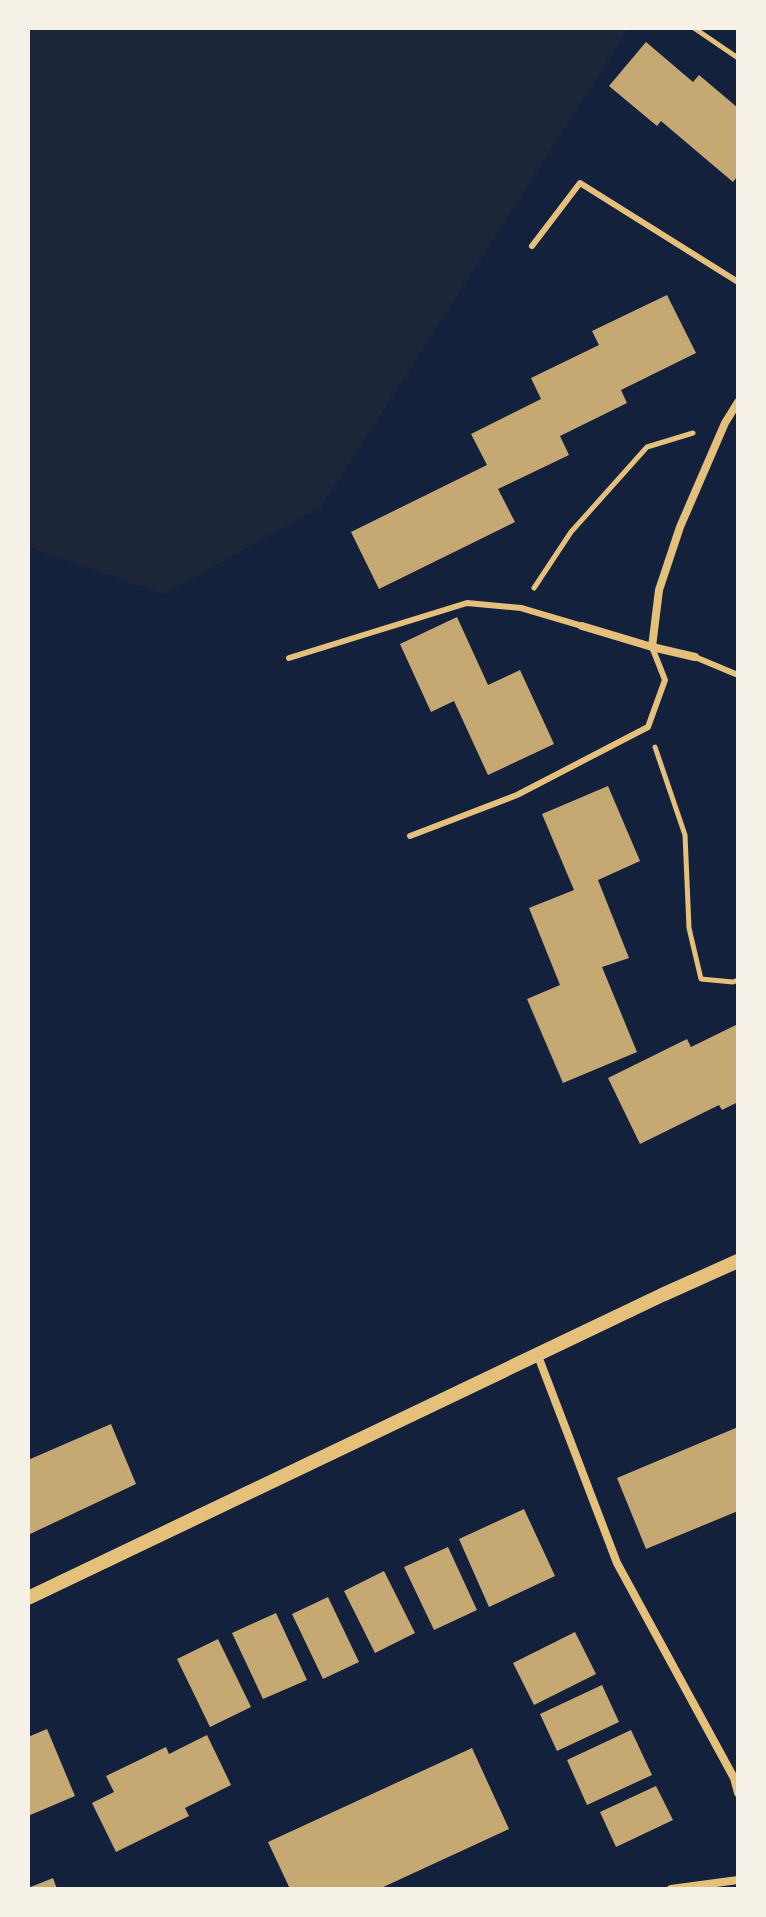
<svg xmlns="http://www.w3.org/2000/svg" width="766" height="1917" viewBox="0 0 766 1917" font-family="'Varela Round',sans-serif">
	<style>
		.green { fill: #1d2539 }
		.building { fill: #c6a872 }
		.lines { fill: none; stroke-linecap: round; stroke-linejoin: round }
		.path { stroke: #e5c07b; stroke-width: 5 }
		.service { stroke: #e5c07b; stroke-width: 6 }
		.minor { stroke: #e5c07b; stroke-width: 8 }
		.tertiary { stroke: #e5c07b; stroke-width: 14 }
	</style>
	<rect width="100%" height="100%" fill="#14213d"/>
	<path class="green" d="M 28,28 L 629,28 L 321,507 L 164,594 L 28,547 Z"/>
	<path class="building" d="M 646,42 L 693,82 L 699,75 L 738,108 L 738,180 L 736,178 L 733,182 L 661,121 L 657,126 L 609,86 Z
		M 667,295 L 696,353 L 621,390 L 627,403 L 560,436 L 569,455 L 498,489 L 515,522 L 379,589 L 351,532 L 487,465 L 471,434 L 541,399 L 531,378 L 599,345 L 592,331 Z
		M 457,617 L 488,685 L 520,670 L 554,744 L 488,775 L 454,701 L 431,712 L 400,644 Z
		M 608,786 L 640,861 L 598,880 L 629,958 L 602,967 L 637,1052 L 563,1083 L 527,999 L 560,985 L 529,908 L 574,890 L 542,814 Z
		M 738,1024 L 738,1102 L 722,1110 L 719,1105 L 640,1144 L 608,1078 L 687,1039 L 691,1047 Z
		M 111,1424 L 136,1484 L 28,1535 L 28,1460 Z
		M 738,1427 L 738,1511 L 646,1549 L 617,1478 Z
		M 524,1509 L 555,1576 L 489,1607 L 459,1539 Z
		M 448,1547 L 477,1610 L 434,1630 L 404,1567 Z
		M 384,1571 L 415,1633 L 375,1653 L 344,1591 Z
		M 328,1597 L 359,1662 L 323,1679 L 292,1614 Z
		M 276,1613 L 307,1680 L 263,1699 L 232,1633 Z
		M 575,1632 L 596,1674 L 534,1705 L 513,1663 Z
		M 218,1639 L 251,1707 L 210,1727 L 177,1659 Z
		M 602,1685 L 619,1722 L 557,1751 L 540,1714 Z
		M 47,1729 L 75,1796 L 28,1816 L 28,1737 Z
		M 631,1730 L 652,1775 L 587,1805 L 567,1760 Z
		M 207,1735 L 231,1785 L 185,1808 L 189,1816 L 116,1852 L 92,1803 L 114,1792 L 106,1776 L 166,1747 L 169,1754 Z
		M 472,1748 L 509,1829 L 379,1889 L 290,1889 L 268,1842 Z
		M 656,1786 L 673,1820 L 616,1847 L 600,1812 Z
		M 53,1878 L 57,1889 L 28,1889 L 28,1888 Z"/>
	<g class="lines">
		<path class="path" d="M 694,28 L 738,58
			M 534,588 L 571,532 L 647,447 L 693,433
			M 655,747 L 685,835 L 689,928 L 701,979 L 733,982 L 738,980"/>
		<path class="service" d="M 532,246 L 580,183 L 738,282
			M 695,657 L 738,675
			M 289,658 L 467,603 L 521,608 L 582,626
			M 410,836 L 517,795 L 648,727 L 665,680 L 652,647"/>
		<path class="minor" d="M 582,626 L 652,647 L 695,657
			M 652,647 L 659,590 L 680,527 L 725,423 L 738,402
			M 538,1356 L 617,1563 L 734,1778 L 738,1793
			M 671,1889 L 738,1880"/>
		<path class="tertiary" d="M 28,1598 L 662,1295 L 738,1261"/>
	</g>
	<rect width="766" height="1917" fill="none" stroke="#f6f1e7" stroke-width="60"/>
</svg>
